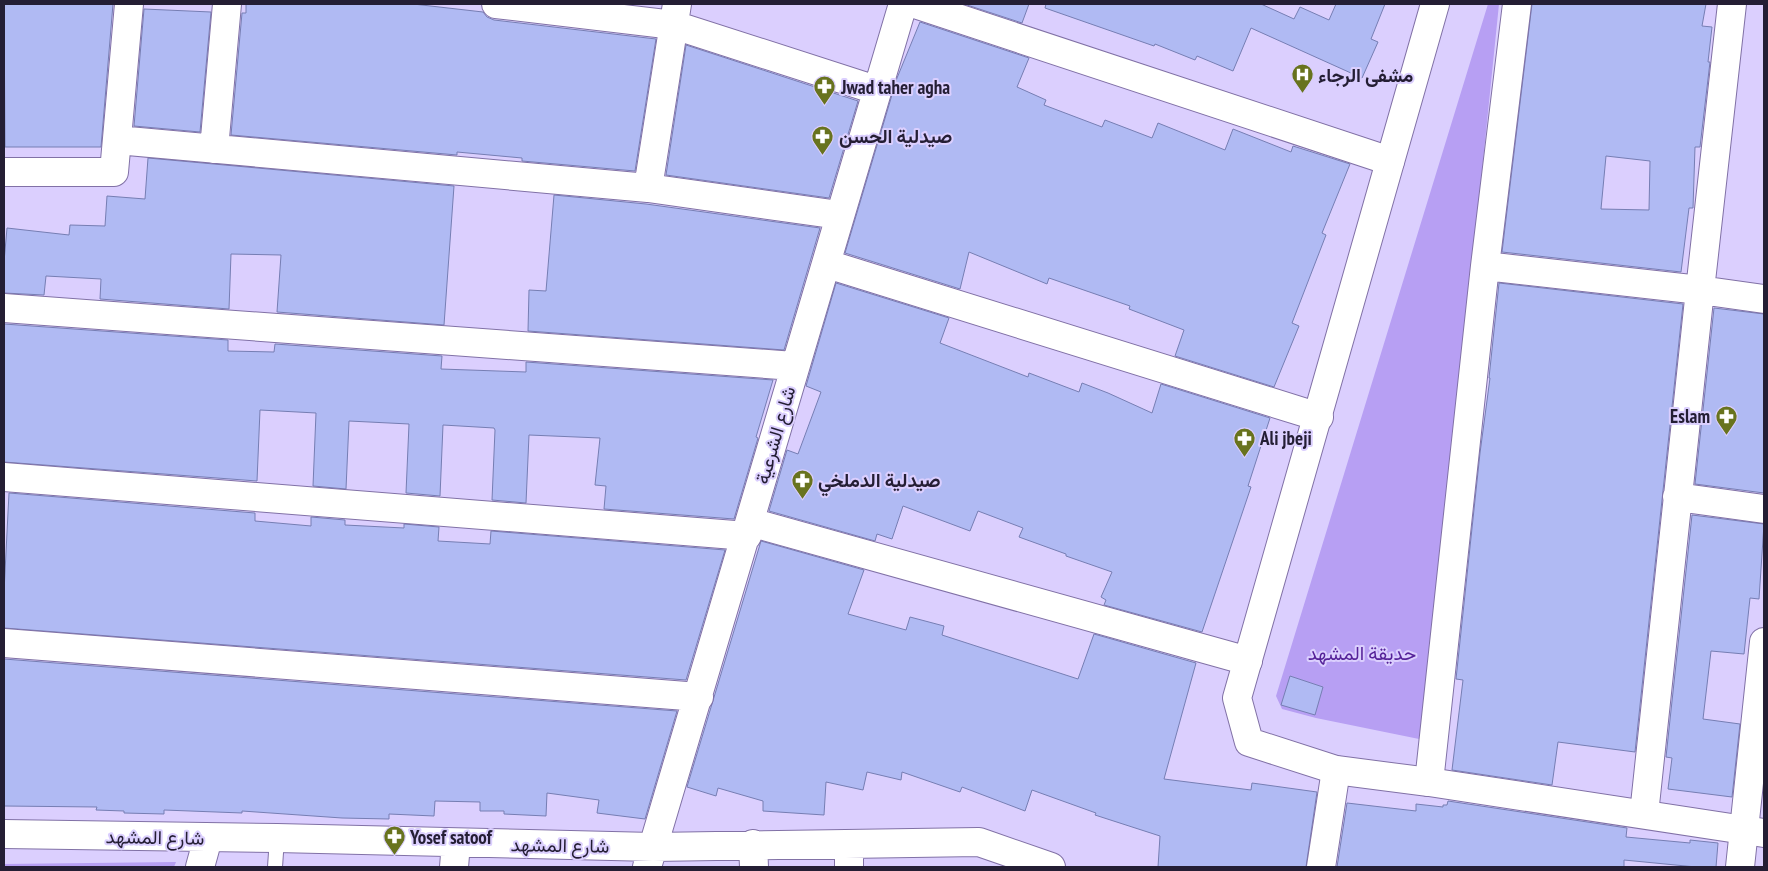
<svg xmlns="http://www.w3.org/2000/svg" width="1768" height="871" viewBox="0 0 1768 871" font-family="'PT Sans Narrow',Vazirmatn,sans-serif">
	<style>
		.green { fill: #b79ff3 }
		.building { fill: #b0baf3; stroke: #767eb3; fill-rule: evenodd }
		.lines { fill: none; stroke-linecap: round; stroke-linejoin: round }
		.service-casing { stroke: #8171a6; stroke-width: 16 }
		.minor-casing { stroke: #8171a6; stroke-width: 30 }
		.tertiary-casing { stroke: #8171a6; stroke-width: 30 }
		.service { stroke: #fff; stroke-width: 14 }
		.minor { stroke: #fff; stroke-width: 28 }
		.tertiary { stroke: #fff; stroke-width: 28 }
		.labels { text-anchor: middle; stroke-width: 4; stroke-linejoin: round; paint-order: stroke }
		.poi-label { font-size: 19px; font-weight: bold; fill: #241e34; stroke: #dbcffe; text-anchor: start }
		.street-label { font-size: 19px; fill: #241e34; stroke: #dbcffe }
		.park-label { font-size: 19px; fill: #529; stroke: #dbcffe }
	</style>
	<rect width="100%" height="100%" fill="#dbcffe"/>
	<path class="green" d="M 1488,4 L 1499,4 L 1424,740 L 1316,718 L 1282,709 L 1276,696 Z
		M 176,862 L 174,867 L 4,867 L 4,864 Z"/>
	<path class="building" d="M 4,4 L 113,4 L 101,147 L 5,147 Z
		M 246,4 L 413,4 L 483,12 L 487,17 L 494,20 L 656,39 L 635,171 L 522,161 L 522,158 L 457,152 L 457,155 L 231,135 L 242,13 L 246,13 Z
		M 964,4 L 1029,4 L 1022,23 Z
		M 1046,4 L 1261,4 L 1294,19 L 1300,7 L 1329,20 L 1336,4 L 1385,4 L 1371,39 L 1378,42 L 1362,78 L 1251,28 L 1233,71 L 1197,56 L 1195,60 L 1155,44 L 1154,46 L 1045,8 Z
		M 1532,4 L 1706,4 L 1702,26 L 1712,27 L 1708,62 L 1710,62 L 1700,147 L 1695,147 L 1693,208 L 1689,208 L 1681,272 L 1502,252 ZM 1606,156 L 1650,161 L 1649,210 L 1601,209 Z
		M 144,9 L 211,12 L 200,132 L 134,126 Z
		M 920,22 L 1029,58 L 1017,87 L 1046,100 L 1044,105 L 1102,127 L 1105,120 L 1152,138 L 1158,123 L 1225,150 L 1233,129 L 1291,152 L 1293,146 L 1350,164 L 1322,233 L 1326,235 L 1292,323 L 1299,326 L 1274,387 L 1175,356 L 1184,330 L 1129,309 L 1130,306 L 1049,278 L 1047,284 L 969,252 L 960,289 L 845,253 L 897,78 Z
		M 686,45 L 858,101 L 829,198 L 666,175 Z
		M 148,158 L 454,186 L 444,325 L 277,312 L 281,255 L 231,254 L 229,309 L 100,299 L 101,279 L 46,276 L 44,295 L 4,293 L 4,262 L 7,228 L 69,235 L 70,225 L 105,226 L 107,196 L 145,199 Z
		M 554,195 L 646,204 L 820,228 L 784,350 L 528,331 L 529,290 L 546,291 Z
		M 836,283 L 949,318 L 940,343 L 1028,377 L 1029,373 L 1079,392 L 1082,383 L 1108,393 L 1152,413 L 1161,384 L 1270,418 L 1248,486 L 1251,487 L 1202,632 L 1104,605 L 1106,600 L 1101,597 L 1112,572 L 1066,556 L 1066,554 L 1019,537 L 1023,528 L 978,511 L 970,531 L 903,506 L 892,539 L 877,534 L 875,541 L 769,511 L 787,450 L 798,454 L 821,392 L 806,386 Z
		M 1499,283 L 1683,304 L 1635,752 L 1558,742 L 1552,785 L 1452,770 L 1463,680 L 1456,679 L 1480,453 L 1490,378 L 1489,378 Z
		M 1714,308 L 1764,314 L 1764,493 L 1695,484 Z
		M 4,324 L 228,340 L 228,351 L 274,352 L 275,344 L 442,356 L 441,369 L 526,372 L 526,362 L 773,380 L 756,437 L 758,438 L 734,519 L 604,509 L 606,486 L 595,485 L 600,438 L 529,435 L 526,503 L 492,500 L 495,430 L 494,428 L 443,425 L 440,496 L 406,493 L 409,424 L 349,421 L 346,489 L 313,486 L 316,413 L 260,410 L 257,481 L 4,462 Z
		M 9,493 L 255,513 L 255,521 L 311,526 L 311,517 L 345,520 L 345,525 L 404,528 L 404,524 L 439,527 L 438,541 L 490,544 L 491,531 L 725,550 L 686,680 L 4,628 L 4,592 Z
		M 1692,515 L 1764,524 L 1759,599 L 1750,598 L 1744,654 L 1711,651 L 1703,719 L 1740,724 L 1732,797 L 1668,789 L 1672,758 L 1666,757 Z
		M 761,541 L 864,570 L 848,614 L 906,630 L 910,617 L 944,626 L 942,635 L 1078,679 L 1094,634 L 1196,663 L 1164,779 L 1251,790 L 1252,783 L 1317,792 L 1306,867 L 1158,867 L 1160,836 L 1095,815 L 1096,813 L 1032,790 L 1025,811 L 962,787 L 960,792 L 902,772 L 901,780 L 867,772 L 863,790 L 826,782 L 824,815 L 763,811 L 763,801 L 718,788 L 716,796 L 687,787 Z
		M 4,659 L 677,711 L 645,819 L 597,813 L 599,800 L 547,793 L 546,816 L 504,814 L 504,811 L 480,811 L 480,802 L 435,801 L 434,816 L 389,814 L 389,819 L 342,818 L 242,811 L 242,813 L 164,810 L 164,814 L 124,813 L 124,811 L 96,810 L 97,807 L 4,806 Z
		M 1290,676 L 1323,687 L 1315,715 L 1281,705 Z
		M 1448,801 L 1627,828 L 1626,837 L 1690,843 L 1690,840 L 1718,843 L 1716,867 L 1696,867 L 1624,860 L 1624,867 L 1337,867 L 1347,803 L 1416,811 L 1416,804 L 1443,807 L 1443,805 L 1447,805 Z"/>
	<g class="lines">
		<defs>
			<path id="service" d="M 275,867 L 277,838"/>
			<path id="minor" d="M 496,4 L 674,25 L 876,90
				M 915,4 L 1390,161
				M 117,140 L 648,188 L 839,215
				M 214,149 L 227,4
				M 4,172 L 114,172 L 129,4
				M 648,188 L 677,4
				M 827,264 L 1319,417
				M 1485,266 L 1700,290 L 1764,299
				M 4,308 L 794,366
				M 4,477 L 747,536
				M 1677,497 L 1764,509
				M 750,522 L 1248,661
				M 4,643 L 699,697
				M 1429,782 L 1485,266 L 1517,4
				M 1644,814 L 1700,290 L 1732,4
				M 4,834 L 277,838 L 653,847 L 979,842 L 1051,867
				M 753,844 L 754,867
				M 849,844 L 849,867
				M 200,867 L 208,838
				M 454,867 L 456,843
				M 647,867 L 903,4
				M 1321,867 L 1336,770
				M 1740,867 L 1764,642"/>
			<path id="tertiary" d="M 1435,4 L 1237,698 L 1249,742 L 1336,770 L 1429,782 L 1764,833"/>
		</defs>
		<use href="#service" class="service-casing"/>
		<use href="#minor" class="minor-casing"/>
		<use href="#tertiary" class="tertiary-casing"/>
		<use href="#service" class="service"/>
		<use href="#minor" class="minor"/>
		<use href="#tertiary" class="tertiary"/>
	</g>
	<defs>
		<symbol id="hospital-pin" viewBox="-11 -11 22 30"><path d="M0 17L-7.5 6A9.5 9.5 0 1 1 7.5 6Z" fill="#68731e" stroke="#dbcffe"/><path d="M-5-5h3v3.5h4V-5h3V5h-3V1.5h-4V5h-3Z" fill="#fff"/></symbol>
		<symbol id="pharmacy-pin" viewBox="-11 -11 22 30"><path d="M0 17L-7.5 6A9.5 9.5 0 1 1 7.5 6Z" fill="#68731e" stroke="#dbcffe"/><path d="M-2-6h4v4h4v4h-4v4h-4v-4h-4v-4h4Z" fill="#fff"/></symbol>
	</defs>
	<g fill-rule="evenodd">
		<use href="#hospital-pin" x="1290" y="62" width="25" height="34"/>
		<use href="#pharmacy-pin" x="812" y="74" width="25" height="34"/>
		<use href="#pharmacy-pin" x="810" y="124" width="25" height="34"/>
		<use href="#pharmacy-pin" x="1714" y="404" width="25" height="34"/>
		<use href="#pharmacy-pin" x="1232" y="426" width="25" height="34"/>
		<use href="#pharmacy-pin" x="790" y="468" width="25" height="34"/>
		<use href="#pharmacy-pin" x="382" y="824" width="25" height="34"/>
	</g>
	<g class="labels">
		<g class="poi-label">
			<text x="1318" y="82">مشفى الرجاء</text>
			<text x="841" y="94">Jwad taher agha</text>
			<text x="839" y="143">صيدلية الحسن</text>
			<text x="1710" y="423" text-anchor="end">Eslam</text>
			<text x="1260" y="445">Ali jbeji</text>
			<text x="818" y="487">صيدلية الدملخي</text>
			<text x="410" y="844">Yosef satoof</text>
		</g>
		<g class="street-label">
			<text transform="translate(775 435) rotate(-74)" y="7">شارع الشرعية</text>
			<text transform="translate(155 837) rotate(1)" y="7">شارع المشهد</text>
			<text transform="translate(560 845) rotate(1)" y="7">شارع المشهد</text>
		</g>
		<g class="park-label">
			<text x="1362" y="660">حديقة المشهد</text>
		</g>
	</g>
	<rect width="1768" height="871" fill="none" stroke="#241e34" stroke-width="10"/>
</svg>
